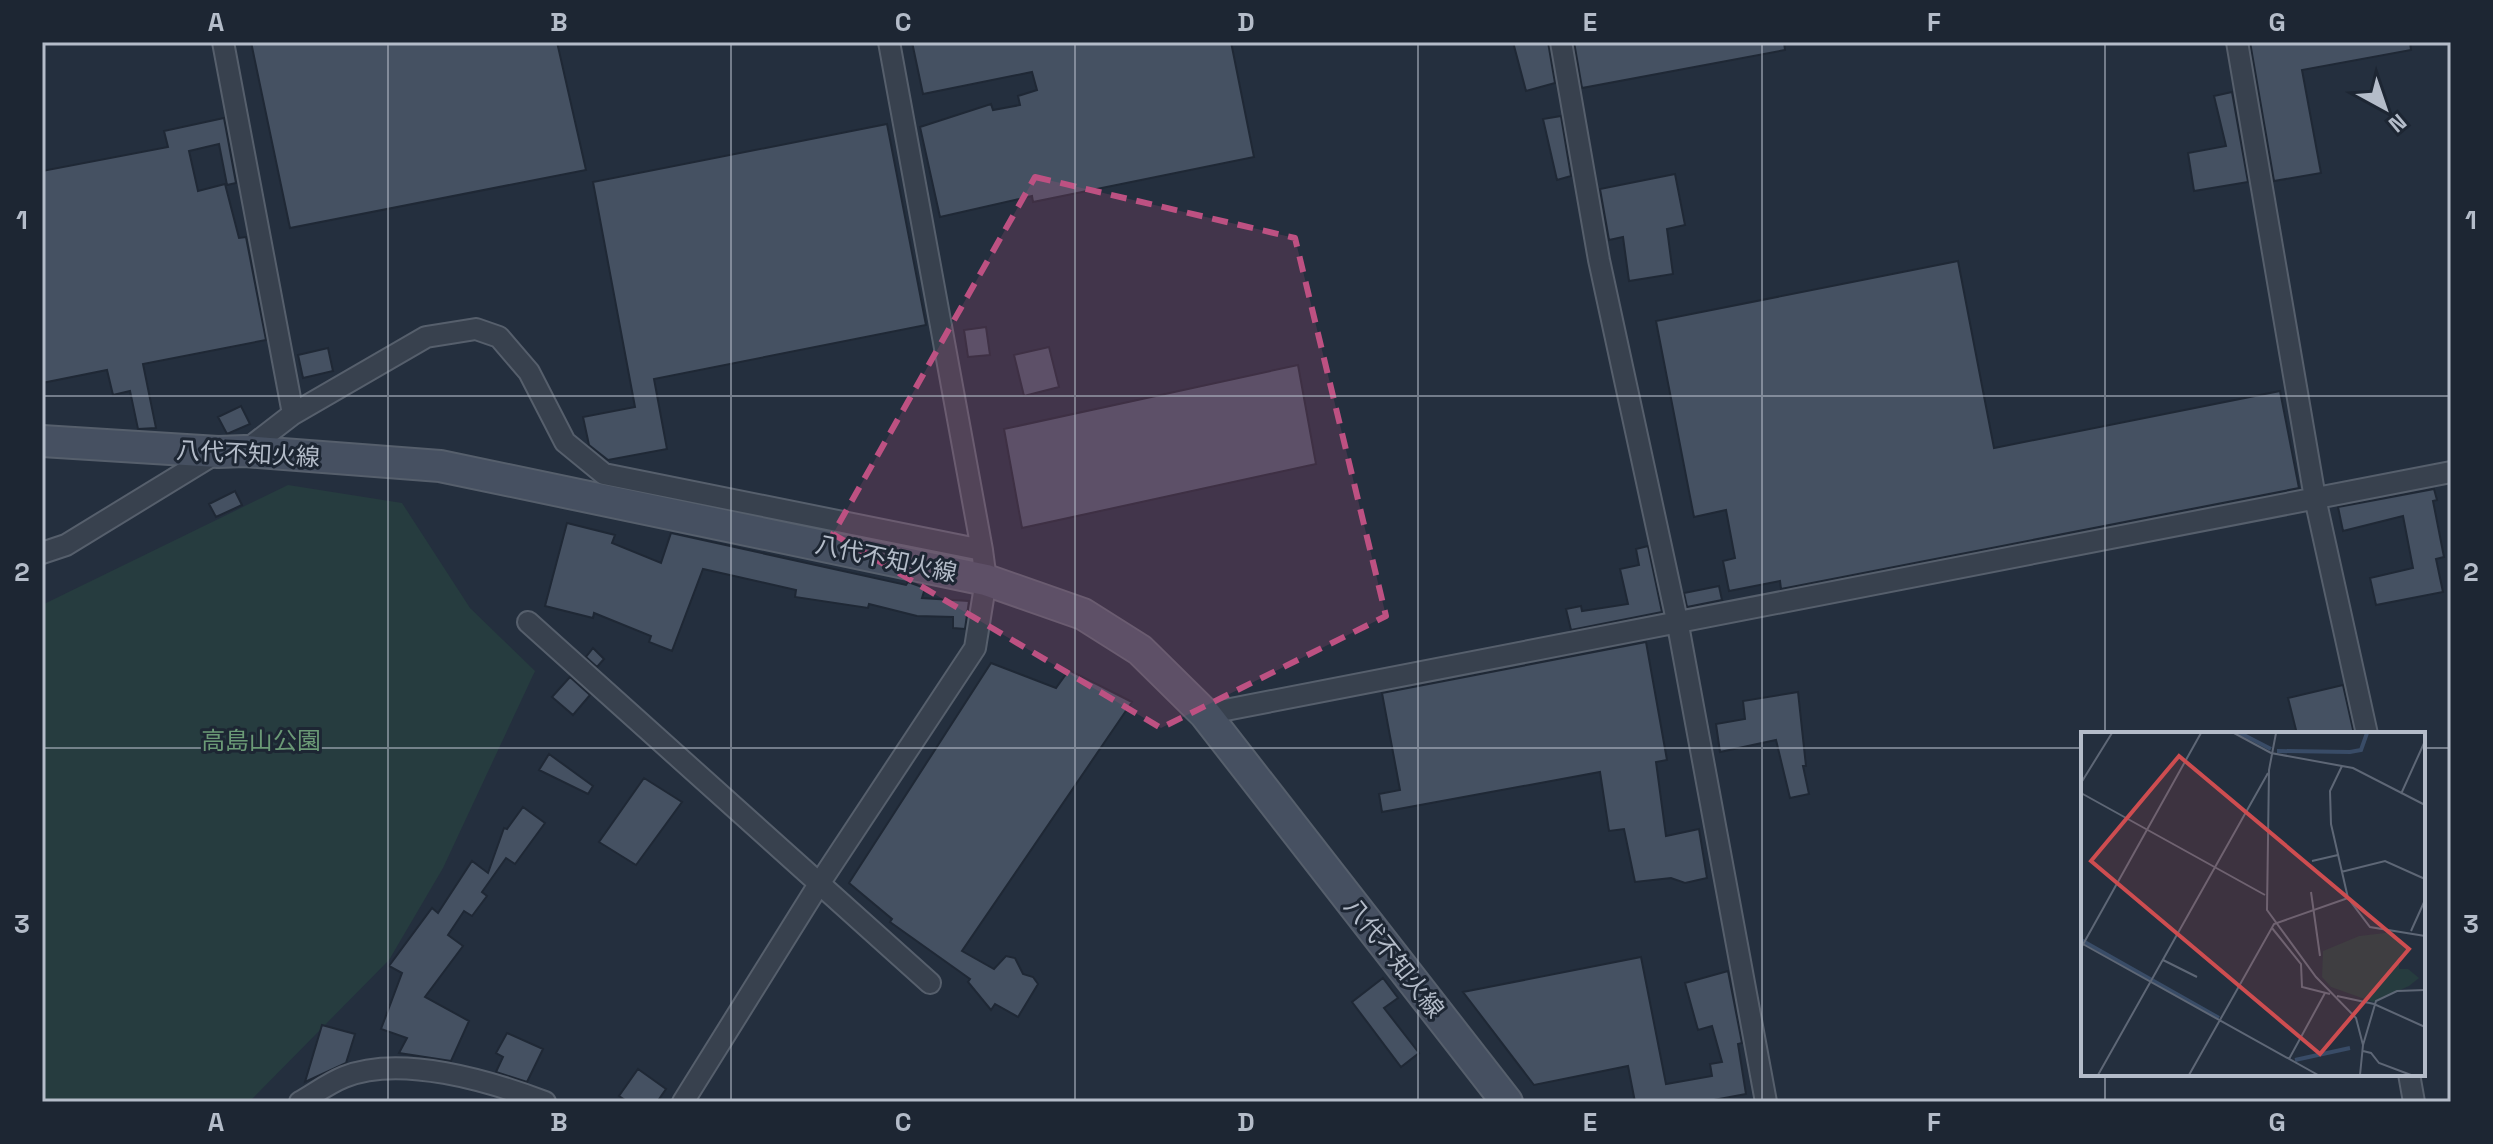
<svg xmlns="http://www.w3.org/2000/svg" width="2493" height="1144" viewBox="0 0 2493 1144" font-family="'Space Grotesk','Noto Sans JP',sans-serif">
	<style>
		.green { fill: #263c3f }
		.building { fill: #455162; stroke: #1f2835; stroke-width: 2 }
		.lines { fill: none; stroke-linecap: round; stroke-linejoin: round }
		.street-casing { stroke: #565f6c; stroke-width: 24 }
		.secondary-casing { stroke: #565f6c; stroke-width: 34 }
		.street { stroke: #38414e; stroke-width: 20 }
		.secondary { stroke: #465061; stroke-width: 30 }
		.marked { fill: #bd5182; fill-opacity: 0.2; stroke: #bd5182; stroke-width: 6; stroke-dasharray: 16 10; stroke-linejoin: round }
		.grid { fill: none; stroke: #b4bcc9; stroke-width: 2; stroke-opacity: 0.55 }
		.labels { text-anchor: middle; stroke-width: 6; stroke-linejoin: round; paint-order: stroke }
		.street-label { font-size: 24px; fill: #b4bcc9; stroke: #1d2633 }
		.park-label { font-size: 24px; fill: #6b9a76; stroke: #1d2633 }
		.inset-river { fill: none; stroke: #394c67; stroke-width: 4 }
		.inset-road { fill: none; stroke: #5e6776; stroke-width: 2 }
		.view { fill: #ce4d50; fill-opacity: 0.15; stroke: #ce4d50; stroke-width: 4 }
		.inset-edge { fill: none; stroke: #b4bcc9; stroke-width: 4 }
		.neatline { fill: none; stroke: #b4bcc9; stroke-width: 3 }
		.grid-label { font-size: 26px; text-anchor: middle; font-weight: bold; fill: #b4bcc9 }
	</style>
	<rect width="100%" height="100%" fill="#242f3e"/>
	<path class="green" d="M 288,485 L 402,503 L 470,608 L 535,671 L 443,868 L 389,960 L 249,1102 L 42,1102 L 42,605 Z"/>
	<path class="building" d="M 251,42 L 557,42 L 586,170 L 290,228 Z
		M 912,42 L 1231,42 L 1254,157 L 1033,202 L 1032,196 L 940,217 L 920,127 L 991,104 L 993,110 L 1020,105 L 1018,96 L 1037,90 L 1032,72 L 923,94 Z
		M 1513,42 L 1548,42 L 1555,83 L 1526,91 Z
		M 1574,42 L 1784,42 L 1785,50 L 1582,88 Z
		M 2250,42 L 2410,42 L 2411,50 L 2302,70 L 2321,173 L 2274,181 Z
		M 2232,92 L 2248,182 L 2194,191 L 2188,153 L 2226,146 L 2214,96 Z
		M 1561,116 L 1571,176 L 1557,180 L 1543,119 Z
		M 224,118 L 236,183 L 227,185 L 219,144 L 189,151 L 198,191 L 225,184 L 239,238 L 246,237 L 266,340 L 143,364 L 156,428 L 138,429 L 130,391 L 113,395 L 107,370 L 42,383 L 42,171 L 168,147 L 164,131 Z
		M 887,124 L 926,325 L 654,379 L 667,449 L 608,460 L 589,445 L 583,417 L 635,407 L 593,182 Z
		M 1675,174 L 1685,225 L 1667,229 L 1673,274 L 1629,281 L 1623,237 L 1609,240 L 1600,189 Z
		M 1958,261 L 1994,448 L 2280,391 L 2299,488 L 1781,589 L 1780,581 L 1729,591 L 1723,561 L 1735,558 L 1726,510 L 1694,517 L 1656,321 Z
		M 986,327 L 990,355 L 968,357 L 964,330 Z
		M 1049,347 L 1059,387 L 1024,396 L 1014,355 Z
		M 328,348 L 333,371 L 303,378 L 298,355 Z
		M 1298,365 L 1316,464 L 1022,528 L 1004,429 Z
		M 241,406 L 250,424 L 227,434 L 218,417 Z
		M 2434,489 L 2437,500 L 2433,501 L 2444,557 L 2436,559 L 2443,592 L 2376,605 L 2370,578 L 2413,568 L 2403,516 L 2343,531 L 2338,507 Z
		M 235,491 L 242,505 L 216,517 L 209,504 Z
		M 567,523 L 615,535 L 612,543 L 661,563 L 671,533 L 906,585 L 908,582 L 925,588 L 922,598 L 969,601 L 965,629 L 953,628 L 953,617 L 917,616 L 869,604 L 868,608 L 795,597 L 796,590 L 703,569 L 672,651 L 649,642 L 651,636 L 594,613 L 593,618 L 545,606 Z
		M 1648,546 L 1662,612 L 1571,630 L 1566,609 L 1581,606 L 1582,611 L 1628,604 L 1620,569 L 1639,565 L 1636,549 Z
		M 1719,586 L 1722,600 L 1687,607 L 1684,593 Z
		M 1646,642 L 1667,760 L 1656,762 L 1666,836 L 1699,829 L 1707,878 L 1685,883 L 1671,878 L 1635,882 L 1624,829 L 1609,831 L 1600,772 L 1382,812 L 1379,794 L 1400,790 L 1382,693 Z
		M 593,648 L 604,659 L 597,667 L 586,657 Z
		M 991,663 L 1056,688 L 1069,670 L 1132,702 L 962,951 L 994,969 L 1006,956 L 1015,958 L 1023,974 L 1033,977 L 1038,984 L 1018,1017 L 995,1004 L 991,1010 L 968,982 L 970,979 L 890,922 L 892,919 L 849,883 Z
		M 570,677 L 590,695 L 573,715 L 552,697 Z
		M 2343,685 L 2354,734 L 2297,734 L 2288,698 Z
		M 1798,692 L 1806,766 L 1803,766 L 1809,794 L 1790,798 L 1776,740 L 1720,752 L 1716,724 L 1745,719 L 1743,701 Z
		M 549,754 L 593,786 L 588,794 L 539,770 Z
		M 644,778 L 682,802 L 636,865 L 599,842 Z
		M 523,807 L 545,823 L 515,864 L 506,858 L 482,892 L 487,896 L 472,916 L 464,911 L 448,935 L 463,946 L 425,997 L 469,1021 L 451,1061 L 399,1053 L 407,1038 L 381,1029 L 402,973 L 389,966 L 432,908 L 438,913 L 472,861 L 488,873 L 504,828 L 507,829 Z
		M 1641,957 L 1666,1084 L 1712,1076 L 1710,1064 L 1722,1062 L 1712,1026 L 1698,1030 L 1685,983 L 1728,971 L 1742,1043 L 1738,1044 L 1746,1094 L 1703,1102 L 1635,1102 L 1628,1066 L 1534,1085 L 1463,992 Z
		M 1383,978 L 1398,998 L 1384,1008 L 1419,1053 L 1401,1067 L 1352,1002 Z
		M 322,1025 L 355,1034 L 346,1063 L 305,1082 Z
		M 507,1033 L 543,1049 L 527,1082 L 496,1072 L 503,1057 L 496,1053 Z
		M 638,1069 L 666,1089 L 657,1102 L 628,1102 L 619,1096 Z"/>
	<g class="lines">
		<defs>
			<path id="street" d="M 223,42 L 293,414
				M 1561,42 L 1599,260 L 1678,625 L 1766,1102
				M 2237,42 L 2315,498 L 2367,734
				M 245,451 L 293,414 L 426,337 L 476,329 L 499,337 L 529,372 L 565,442 L 604,474 L 982,550
				M 42,553 L 66,545 L 218,452
				M 528,622 L 930,983
				M 1205,714 L 2451,472
				M 2409,1074 L 2414,1102
				M 300,1102 C 314,1094 329,1083 344,1077 C 400,1054 490,1081 545,1102
				M 683,1102 L 819,884 L 975,648 L 986,580 L 982,550 L 889,42"/>
			<path id="secondary" d="M 42,441 L 218,452 L 245,451 L 440,466 L 986,580 L 1083,614 L 1140,650 L 1205,714 L 1507,1102"/>
		</defs>
		<use href="#street" class="street-casing"/>
		<use href="#secondary" class="secondary-casing"/>
		<use href="#street" class="street"/>
		<use href="#secondary" class="secondary"/>
	</g>
	<path class="marked" d="M 1035,177 L 1295,238 L 1386,616 L 1161,728 L 833,534 Z"/>
	<path class="grid" d="M 388,42 L 388,1102M 731,42 L 731,1102M 1075,42 L 1075,1102M 1418,42 L 1418,1102M 1762,42 L 1762,1102M 2105,42 L 2105,734M 42,396 L 2451,396M 42,748 L 2083,748M 2423,748 L 2451,748M 2105,1074 L 2105,1102"/>
	<g class="labels">
		<g class="street-label">
			<text transform="translate(248 454) rotate(3)" y="8">八代不知火線</text>
			<text transform="translate(886 559) rotate(12)" y="8">八代不知火線</text>
			<text transform="translate(1394 958) rotate(52)" y="8">八代不知火線</text>
		</g>
		<g class="park-label">
			<text x="261" y="749">高島山公園</text>
		</g>
	</g>
	<g transform="translate(2081 732)">
		<rect width="344" height="344" fill="#242f3e"/>
		<path d="M 312,200 L 327,216 L 318,226 L 318,237 L 327,237 L 338,246 L 328,254 L 292,270 L 250,255 L 241,245 L 242,219 L 278,204 Z" fill="#263c3f"/>
		<path class="inset-river" d="M 159,1 L 190,17M 196,19 L 269,20 L 280,18 L 286,1M 0,208 L 138,286M 214,328 L 269,316"/>
		<path class="inset-road" d="M 153,1 L 190,21 L 272,36 L 344,73M 195,1 L 188,38 L 186,178 L 235,245 L 275,286 L 282,313 L 279,343M 261,34 L 249,59 L 250,92 L 267,166 L 289,195 L 344,204M 0,51 L 31,1M 0,61 L 184,163M 320,62 L 344,9M 231,129 L 257,123M 260,140 L 304,129 L 344,147M 230,160 L 239,224M 191,196 L 220,232 L 221,255 L 249,262M 330,199 L 344,168M 0,211 L 237,343M 0,216 L 120,1M 82,228 L 116,245M 256,264 L 293,272 L 344,295M 282,313 L 295,269 L 316,259 L 344,258M 282,319 L 290,321 L 298,331 L 330,343M 208,327 L 244,261M 17,343 L 187,41M 108,343 L 193,192 L 267,166"/>
		<path class="view" d="M 98,24 L 328,217 L 239,322 L 10,129 Z"/>
		<rect width="344" height="344" class="inset-edge"/>
	</g>
	<rect width="2493" height="1144" fill="none" stroke="#1d2633" stroke-width="88"/>
	<g transform="translate(2385 108) rotate(140)" stroke="#1d2633" stroke-width="6" paint-order="stroke">
	<path d="M0-6L14 30L0 20L-14 30Z" fill="#b4bcc9"/>
	<text y="-12" font-size="22" font-weight="bold" text-anchor="middle" fill="#b4bcc9">N</text>
	</g>
	<rect x="44" y="44" width="2405" height="1056" class="neatline"/>
	<g class="grid-label">
		<text x="216" y="31">A</text>
		<text x="559" y="31">B</text>
		<text x="903" y="31">C</text>
		<text x="1246" y="31">D</text>
		<text x="1590" y="31">E</text>
		<text x="1934" y="31">F</text>
		<text x="2277" y="31">G</text>
		<text x="22" y="229">1</text>
		<text x="2471" y="229">1</text>
		<text x="22" y="581">2</text>
		<text x="2471" y="581">2</text>
		<text x="22" y="933">3</text>
		<text x="2471" y="933">3</text>
		<text x="216" y="1131">A</text>
		<text x="559" y="1131">B</text>
		<text x="903" y="1131">C</text>
		<text x="1246" y="1131">D</text>
		<text x="1590" y="1131">E</text>
		<text x="1934" y="1131">F</text>
		<text x="2277" y="1131">G</text>
	</g>
</svg>
